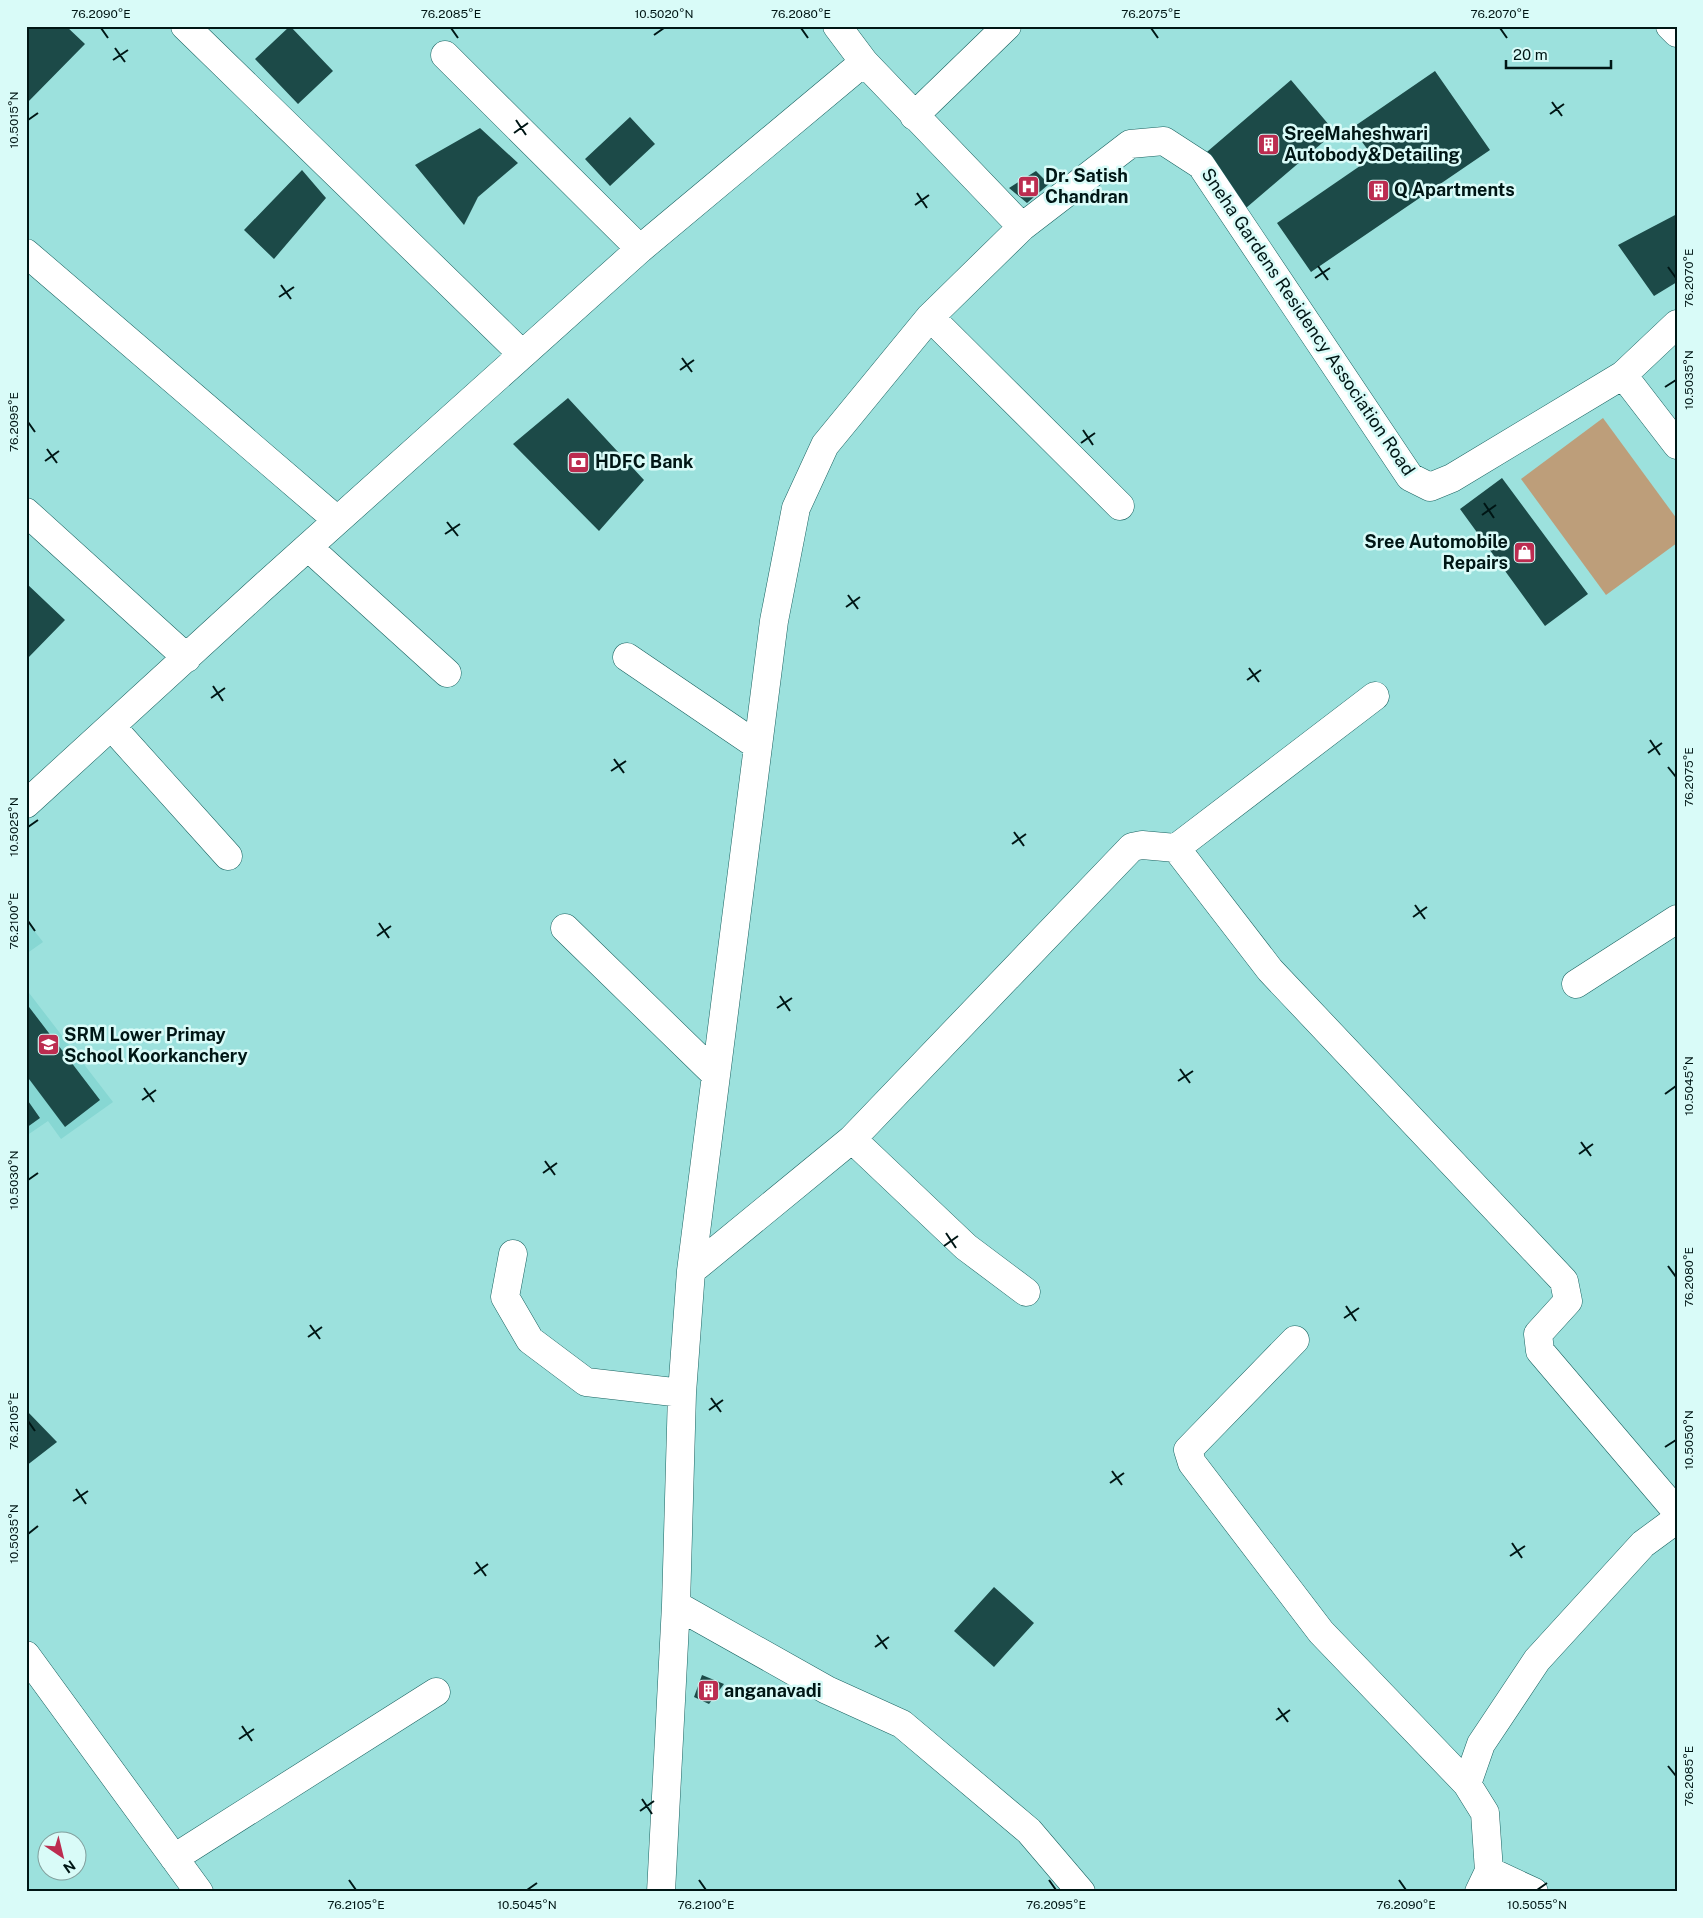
<svg xmlns="http://www.w3.org/2000/svg" width="1703" height="1918" viewBox="0 0 1703 1918" font-family="'Public Sans',sans-serif">
	<style>
		.built { fill: #87d7d3 }
		.green { fill: #bd9e7a }
		.building { fill: #1c4a48 }
		.lines { fill: none; stroke-linecap: round; stroke-linejoin: round }
		.minor-casing { stroke: #196260; stroke-width: 29 }
		.minor { stroke: #fff; stroke-width: 28 }
		.ticks { fill: none; stroke: #001615; stroke-width: 2 }
		.labels { text-anchor: middle; stroke-width: 5; stroke-linejoin: round; paint-order: stroke }
		.poi-label { font-size: 18px; font-weight: bold; fill: #001615; stroke: #d9fbf8; text-anchor: start }
		.street-label { font-size: 18px; fill: #001615; stroke: #d9fbf8 }
		.neatline { fill: none; stroke: #001615; stroke-width: 2 }
		.ticks-label { font-size: 12px; text-anchor: middle; fill: #001615 }
	</style>
	<rect width="100%" height="100%" fill="#9ce1dd"/>
	<path class="built" d="M 26,920 L 43,942 L 26,954 Z
		M 26,989 L 113,1102 L 61,1139 L 48,1121 L 26,1136 Z"/>
	<path class="green" d="M 1603,418 L 1677,519 L 1677,543 L 1606,595 L 1521,479 Z"/>
	<path class="building" d="M 26,26 L 66,26 L 85,44 L 26,104 Z
		M 290,26 L 333,71 L 298,104 L 255,59 Z
		M 1435,71 L 1490,150 L 1311,272 L 1277,223 L 1373,157 L 1352,128 Z
		M 1291,80 L 1335,132 L 1246,208 L 1201,157 Z
		M 630,117 L 655,144 L 610,186 L 585,159 Z
		M 480,128 L 518,163 L 478,197 L 464,225 L 415,165 Z
		M 302,170 L 326,198 L 274,259 L 244,230 Z
		M 1036,171 L 1049,184 L 1027,203 L 1009,188 Z
		M 1677,214 L 1677,282 L 1654,296 L 1618,245 Z
		M 568,398 L 644,480 L 599,531 L 513,444 Z
		M 1502,478 L 1588,594 L 1545,626 L 1460,509 Z
		M 26,583 L 65,620 L 27,659 L 26,658 Z
		M 26,1003 L 100,1100 L 65,1127 L 26,1075 Z
		M 26,1098 L 40,1118 L 26,1128 Z
		M 26,1410 L 57,1442 L 26,1466 Z
		M 994,1587 L 1034,1623 L 994,1667 L 954,1631 Z
		M 702,1675 L 724,1684 L 709,1704 L 694,1697 Z"/>
	<g class="lines">
		<defs>
			<path id="minor" d="M 185,26 L 522,354
				M 837,26 L 864,62
				M 1670,26 L 1677,33
				M 445,55 L 640,249
				M 914,116 L 1007,26
				M 26,253 L 337,520
				M 930,317 L 1120,506
				M 1623,375 L 1677,445
				M 26,512 L 187,658
				M 308,547 L 447,673
				M 627,657 L 758,746
				M 1375,696 L 1176,848 L 1270,970 L 1564,1281 L 1568,1301 L 1538,1334 L 1540,1351 L 1677,1512
				M 112,727 L 228,856
				M 26,804 L 261,589 L 640,249 L 864,62 L 1022,227
				M 565,928 L 716,1075
				M 1576,984 L 1677,919
				M 852,1139 L 966,1247 L 1026,1292
				M 513,1254 L 505,1297 L 530,1340 L 586,1382 L 682,1393
				M 691,1271 L 852,1139 L 1132,847 L 1142,845 L 1176,848
				M 1295,1340 L 1188,1450 L 1192,1463 L 1321,1632 L 1467,1784
				M 676,1605 L 827,1690 L 902,1724 L 1029,1831 L 1081,1892
				M 26,1655 L 199,1892
				M 174,1858 L 436,1692
				M 1489,1871 L 1534,1892
				M 661,1892 L 676,1605 L 682,1393 L 691,1271 L 774,621 L 796,508 L 825,445 L 930,317 L 1022,227 L 1130,144 L 1164,141 L 1201,165 L 1410,477 L 1430,487 L 1452,478 L 1623,375 L 1677,324
				M 1479,1892 L 1489,1871 L 1485,1813 L 1467,1784 L 1481,1744 L 1537,1660 L 1643,1544 L 1677,1519"/>
		</defs>
		<use href="#minor" class="minor-casing"/>
		<use href="#minor" class="minor"/>
	</g>
	<path class="ticks" d="M 101,28 L 108,38M 451,28 L 458,38M 801,28 L 808,38M 1151,28 L 1158,38M 1500,28 L 1507,38M 654,35 L 664,28M 115,48 L 125,62M 113,60 L 128,50M 1552,102 L 1562,116M 1550,114 L 1564,104M 28,120 L 38,113M 516,120 L 526,135M 514,133 L 528,123M 917,193 L 927,208M 915,205 L 929,195M 1318,266 L 1328,280M 1668,267 L 1676,278M 1315,278 L 1330,268M 281,285 L 291,299M 279,297 L 294,287M 682,358 L 692,372M 680,370 L 694,360M 1665,387 L 1676,380M 28,422 L 35,432M 1083,430 L 1093,445M 1081,443 L 1095,433M 47,449 L 57,463M 45,461 L 59,451M 1484,503 L 1494,518M 1482,515 L 1496,505M 447,522 L 458,536M 445,534 L 460,524M 848,595 L 858,609M 846,607 L 860,597M 1249,668 L 1259,682M 1247,680 L 1261,670M 213,686 L 223,701M 211,698 L 225,688M 1650,740 L 1660,755M 1648,753 L 1662,743M 614,759 L 624,773M 1668,767 L 1676,777M 611,771 L 626,761M 28,827 L 38,820M 1014,832 L 1024,846M 1012,844 L 1026,834M 1415,905 L 1425,919M 1413,917 L 1427,907M 28,921 L 35,931M 379,923 L 389,938M 377,936 L 391,926M 780,996 L 790,1011M 777,1008 L 792,998M 1180,1069 L 1190,1083M 1178,1081 L 1193,1071M 144,1088 L 154,1102M 1665,1094 L 1676,1086M 142,1100 L 156,1090M 1581,1142 L 1591,1156M 1579,1154 L 1593,1144M 545,1161 L 555,1175M 543,1173 L 557,1163M 28,1180 L 38,1173M 946,1233 L 956,1248M 944,1246 L 958,1236M 1668,1266 L 1676,1277M 1346,1306 L 1356,1321M 1344,1318 L 1359,1308M 310,1325 L 320,1339M 308,1337 L 322,1327M 711,1398 L 721,1412M 709,1410 L 723,1400M 28,1421 L 35,1431M 1665,1447 L 1676,1440M 1112,1471 L 1122,1485M 1110,1483 L 1124,1473M 76,1489 L 86,1504M 73,1501 L 88,1491M 28,1534 L 38,1526M 1512,1543 L 1522,1558M 1510,1556 L 1525,1546M 476,1562 L 486,1576M 474,1574 L 488,1564M 877,1635 L 887,1649M 875,1647 L 889,1637M 1278,1708 L 1288,1722M 1276,1720 L 1290,1710M 242,1726 L 252,1741M 239,1739 L 254,1729M 1668,1766 L 1676,1776M 642,1799 L 652,1814M 640,1811 L 654,1801M 349,1880 L 356,1890M 699,1880 L 706,1890M 1049,1880 L 1056,1890M 1399,1880 L 1406,1890M 527,1890 L 537,1883M 1537,1890 L 1547,1883"/>
	<defs>
		<symbol id="building-square" viewBox="-11 -11 22 22"><rect x="-9" y="-9" width="18" height="18" rx="4" fill="#bc2c50" stroke="#d9fbf8"/><path d="M-4-6H4V6H1V3H-1V6H-4ZM-2.5-4.3h1.7v1.8h-1.7ZM.8-4.3h1.7v1.8H.8ZM-2.5-1h1.7V.8h-1.7ZM.8-1h1.7V.8H.8Z" fill="#fff"/></symbol>
		<symbol id="hospital-square" viewBox="-11 -11 22 22"><rect x="-9" y="-9" width="18" height="18" rx="4" fill="#bc2c50" stroke="#d9fbf8"/><path d="M-5-5h3v3.5h4V-5h3V5h-3V1.5h-4V5h-3Z" fill="#fff"/></symbol>
		<symbol id="bank-square" viewBox="-11 -11 22 22"><rect x="-9" y="-9" width="18" height="18" rx="4" fill="#bc2c50" stroke="#d9fbf8"/><path d="M-6-4H6V4H-6ZM0-2.3a2.3 2.3 0 1 0 0 4.6a2.3 2.3 0 1 0 0-4.6Z" fill="#fff"/></symbol>
		<symbol id="shop-square" viewBox="-11 -11 22 22"><rect x="-9" y="-9" width="18" height="18" rx="4" fill="#bc2c50" stroke="#d9fbf8"/><path d="M-5-2.5h2.3a2.7 3.5 0 0 1 5.4 0H5L5.5 6h-11ZM-1.5-2.5h3a1.5 2.3 0 0 0-3 0Z" fill="#fff"/></symbol>
		<symbol id="school-square" viewBox="-11 -11 22 22"><rect x="-9" y="-9" width="18" height="18" rx="4" fill="#bc2c50" stroke="#d9fbf8"/><path d="M0-5L7-2L0 1L-7-2ZM-4 1L0 2.5L4 1V4Q0 6-4 4Z" fill="#fff"/></symbol>
	</defs>
	<g fill-rule="evenodd">
		<use href="#building-square" x="1256" y="132" width="25" height="25"/>
		<use href="#hospital-square" x="1016" y="174" width="25" height="25"/>
		<use href="#building-square" x="1366" y="178" width="25" height="25"/>
		<use href="#bank-square" x="566" y="450" width="25" height="25"/>
		<use href="#shop-square" x="1512" y="540" width="25" height="25"/>
		<use href="#school-square" x="36" y="1032" width="25" height="25"/>
		<use href="#building-square" x="696" y="1678" width="25" height="25"/>
	</g>
	<g class="labels">
		<g class="poi-label">
			<text x="1284" y="140">SreeMaheshwari<tspan x="1284" dy="21">Autobody&amp;Detailing</tspan></text>
			<text x="1045" y="182">Dr. Satish<tspan x="1045" dy="21">Chandran</tspan></text>
			<text x="1394" y="196">Q Apartments</text>
			<text x="595" y="468">HDFC Bank</text>
			<text x="1508" y="548" text-anchor="end">Sree Automobile<tspan x="1508" dy="21">Repairs</tspan></text>
			<text x="64" y="1041">SRM Lower Primay<tspan x="64" dy="21">School Koorkanchery</tspan></text>
			<text x="724" y="1697">anganavadi</text>
		</g>
		<g class="street-label">
			<text transform="translate(1308 322) rotate(56)" y="6">Sneha Gardens Residency Association Road</text>
		</g>
	</g>
	<rect width="1703" height="1918" fill="none" stroke="#d9fbf8" stroke-width="55"/>
	<g transform="translate(62 1856) rotate(145)"><circle r="24" fill="#d9fbf8" stroke="#829f9d"/>
	<path d="M0-4L9 19L0 12L-9 19Z" fill="#bc2c50"/>
	<text y="-8" font-size="14" font-weight="bold" text-anchor="middle" fill="#001615">N</text>
	</g>
	<path d="M1506 60v8h105v-8" fill="none" stroke="#001615" stroke-width="2.5"/>
	<text x="1513" y="60" font-size="15" fill="#001615" stroke="#d9fbf8" stroke-width="4" paint-order="stroke">20 m</text>
	<rect x="28" y="28" width="1648" height="1862" class="neatline"/>
	<g class="ticks-label">
		<text x="101" y="18">76.2090°E</text>
		<text x="451" y="18">76.2085°E</text>
		<text x="664" y="18">10.5020°N</text>
		<text x="801" y="18">76.2080°E</text>
		<text x="1151" y="18">76.2075°E</text>
		<text x="1500" y="18">76.2070°E</text>
		<text transform="translate(14 120) rotate(-90)" y="4">10.5015°N</text>
		<text transform="translate(1689 278) rotate(-90)" y="4">76.2070°E</text>
		<text transform="translate(1689 380) rotate(-90)" y="4">10.5035°N</text>
		<text transform="translate(14 422) rotate(-90)" y="4">76.2095°E</text>
		<text transform="translate(1689 777) rotate(-90)" y="4">76.2075°E</text>
		<text transform="translate(14 827) rotate(-90)" y="4">10.5025°N</text>
		<text transform="translate(14 921) rotate(-90)" y="4">76.2100°E</text>
		<text transform="translate(1689 1086) rotate(-90)" y="4">10.5045°N</text>
		<text transform="translate(14 1180) rotate(-90)" y="4">10.5030°N</text>
		<text transform="translate(1689 1277) rotate(-90)" y="4">76.2080°E</text>
		<text transform="translate(14 1421) rotate(-90)" y="4">76.2105°E</text>
		<text transform="translate(1689 1440) rotate(-90)" y="4">10.5050°N</text>
		<text transform="translate(14 1534) rotate(-90)" y="4">10.5035°N</text>
		<text transform="translate(1689 1776) rotate(-90)" y="4">76.2085°E</text>
		<text x="356" y="1909">76.2105°E</text>
		<text x="527" y="1909">10.5045°N</text>
		<text x="706" y="1909">76.2100°E</text>
		<text x="1056" y="1909">76.2095°E</text>
		<text x="1406" y="1909">76.2090°E</text>
		<text x="1537" y="1909">10.5055°N</text>
	</g>
</svg>
